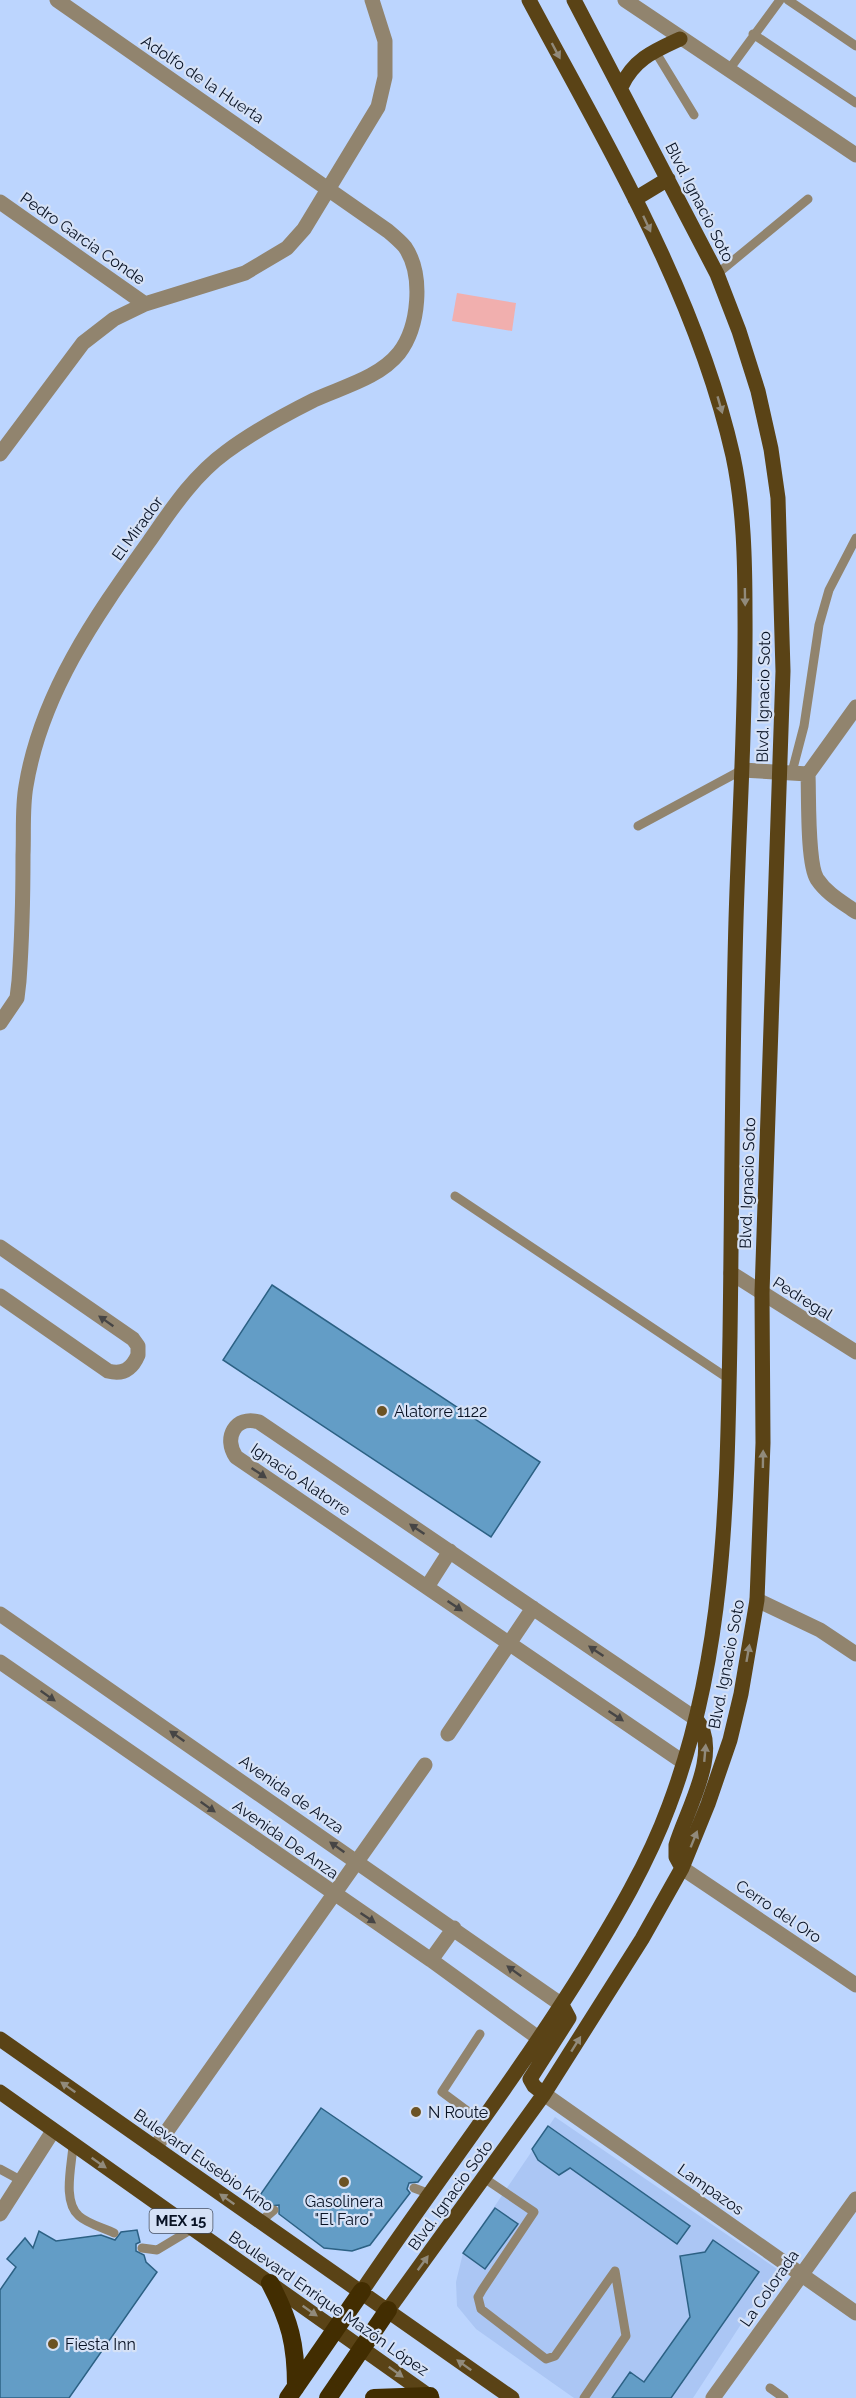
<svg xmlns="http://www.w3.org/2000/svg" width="856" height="2398" viewBox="0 0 856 2398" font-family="Raleway,sans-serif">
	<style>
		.built { fill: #abc6f4 }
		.green { fill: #f1afae }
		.building { fill: #639dc6; stroke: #2c6184; stroke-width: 1.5 }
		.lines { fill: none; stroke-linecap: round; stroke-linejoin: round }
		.lane { stroke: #91846e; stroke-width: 9 }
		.street { stroke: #91846e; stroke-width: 15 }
		.primary { stroke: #5a4316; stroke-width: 15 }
		.highway { stroke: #422d01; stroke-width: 18 }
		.oneway { fill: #918a7b }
		.oneway2 { fill: #464545 }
		.poi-dot { fill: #6c5324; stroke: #d5e1f6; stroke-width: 2 }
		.labels { text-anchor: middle; stroke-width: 4.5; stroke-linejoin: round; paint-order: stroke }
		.shield { fill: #d5e1f6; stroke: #465063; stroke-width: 1.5 }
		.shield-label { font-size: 15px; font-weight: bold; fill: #081224 }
		.street-label { font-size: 16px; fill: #081224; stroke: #d5e1f6 }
		.poi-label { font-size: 16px; fill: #081224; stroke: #d5e1f6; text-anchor: start }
	</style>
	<rect width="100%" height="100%" fill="#bcd5fe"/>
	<path class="built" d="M 555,2117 L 777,2269 L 693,2398 L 574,2398 L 476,2329 L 457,2306 L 456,2282 L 463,2253 Z"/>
	<path class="green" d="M 457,293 L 516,303 L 512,331 L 452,321 Z"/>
	<path class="building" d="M 272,1285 L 540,1462 L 491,1537 L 223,1360 Z
		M 321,2108 L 422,2177 L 418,2182 L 409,2183 L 407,2189 L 410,2193 L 370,2245 L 352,2251 L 324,2248 L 279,2214 L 279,2205 L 269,2206 L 258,2198 Z
		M 548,2126 L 690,2226 L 677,2244 L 570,2168 L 559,2175 L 538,2160 L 532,2149 Z
		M 495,2208 L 518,2224 L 485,2269 L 463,2253 Z
		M 137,2230 L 140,2242 L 136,2244 L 136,2251 L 144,2255 L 146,2262 L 157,2272 L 69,2398 L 0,2398 L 0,2290 L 16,2267 L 7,2259 L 25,2238 L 33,2248 L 39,2231 L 56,2241 L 101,2235 L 115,2240 L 121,2232 Z
		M 713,2240 L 759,2272 L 671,2398 L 612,2398 L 630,2372 L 644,2382 L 690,2317 L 680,2256 L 705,2252 Z"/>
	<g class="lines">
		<path class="lane" d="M 788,0 L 856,46
			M 753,34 L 856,103
			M 655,51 L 694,115
			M 728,71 L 780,0
			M 717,274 L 808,199
			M 792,772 L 804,726 L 819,625 L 829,590 L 856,538
			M 638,826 L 742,770
			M 455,1196 L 729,1379
			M 480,2034 L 442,2092 L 481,2121
			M 73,2145 C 72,2165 62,2201 79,2216 C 88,2224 104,2228 114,2233
			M 0,2169 L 22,2181
			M 484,2178 L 534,2212 L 482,2290 L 478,2297 L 481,2309 L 546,2359 L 555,2356 L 615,2271
			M 414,2188 L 430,2194
			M 260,2222 L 274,2210
			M 142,2248 L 157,2250 L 192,2229
			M 770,2388 L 784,2398
			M 584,2398 L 626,2336 L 615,2271"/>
		<path class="street" d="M 625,0 L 856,155
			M 0,202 L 145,304
			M 0,454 L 83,343 L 114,319 L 145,304 L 245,273 L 287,248 L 304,229 L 378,107 L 385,77 L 385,41 L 372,0
			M 742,770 L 808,774
			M 808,774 C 809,796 807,863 817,879 C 827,894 842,902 856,912
			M 808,774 L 856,707
			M 0,1023 L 17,998 L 19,981 C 22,939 23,897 23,855 C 24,833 22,808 26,786 C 41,694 95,617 148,543 C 171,510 193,476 226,452 C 253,432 284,415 314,400 C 342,387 379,378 399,353 C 419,327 424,275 405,247 C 400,241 394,236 388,231 L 57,0
			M 0,1247 L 133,1339 L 138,1346 L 138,1355 C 132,1369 123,1375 108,1371 L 0,1296
			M 731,1273 L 856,1352
			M 427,1587 L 450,1551
			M 757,1600 L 820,1630 L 856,1654
			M 0,1614 L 562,2005
			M 0,1662 L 431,1960 L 548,2045
			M 448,1734 L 533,1608
			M 683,1762 L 236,1457 C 223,1438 235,1415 259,1422 L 696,1719
			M 682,1868 L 856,1985
			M 431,1960 L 454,1928
			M 544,2094 L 856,2313
			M 155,2148 L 425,1765
			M 0,2214 L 53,2131
			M 713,2398 L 856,2199"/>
		<path class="primary" d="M 621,87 C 634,59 654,51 680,39
			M 635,199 L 668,179
			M 682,1868 L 676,1857 L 676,1845 C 686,1811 723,1750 696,1719
			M 0,2039 L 512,2398
			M 0,2092 L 432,2398
			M 544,2094 L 534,2086 L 530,2079 L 569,2018 L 562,2005
			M 362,2291 C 435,2183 515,2080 584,1969 C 616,1917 648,1863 669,1806 C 726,1655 727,1496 730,1336 C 732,1197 732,1059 736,920 C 739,818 746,716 745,614 C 745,562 744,508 733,456 C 696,293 607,146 529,0
			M 388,2310 L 544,2094 L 642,1939 L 682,1868 L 708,1804 L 730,1740 L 741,1694 L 757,1600 L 763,1443 L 762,1293 L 783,671 L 778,498 L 771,449 L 758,391 L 739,331 L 717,274 L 574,0"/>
		<path class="highway" d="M 270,2283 C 290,2321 296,2344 296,2387
			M 288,2398 L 362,2291
			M 328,2398 L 388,2310
			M 374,2398 L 430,2396"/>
	</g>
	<defs><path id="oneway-solid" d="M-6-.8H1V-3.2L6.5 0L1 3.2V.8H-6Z" transform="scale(1.5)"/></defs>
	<g class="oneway">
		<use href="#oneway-solid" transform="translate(556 51) rotate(62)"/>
		<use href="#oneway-solid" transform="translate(647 224) rotate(65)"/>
		<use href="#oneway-solid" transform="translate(720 405) rotate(74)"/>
		<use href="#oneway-solid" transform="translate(745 597) rotate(89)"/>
		<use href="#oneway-solid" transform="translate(763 1459) rotate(-89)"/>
		<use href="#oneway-solid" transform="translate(748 1653) rotate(-80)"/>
		<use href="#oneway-solid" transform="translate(705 1753) rotate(-85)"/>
		<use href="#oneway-solid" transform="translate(694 1839) rotate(-68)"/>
		<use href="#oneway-solid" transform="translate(576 2044) rotate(-58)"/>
		<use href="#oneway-solid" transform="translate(68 2087) rotate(-145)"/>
		<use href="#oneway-solid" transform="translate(99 2163) rotate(35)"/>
		<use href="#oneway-solid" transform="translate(227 2199) rotate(-145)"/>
		<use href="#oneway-solid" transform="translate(423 2263) rotate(-54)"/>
		<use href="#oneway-solid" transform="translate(310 2311) rotate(35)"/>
		<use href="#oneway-solid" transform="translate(464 2365) rotate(-144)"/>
		<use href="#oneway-solid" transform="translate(396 2372) rotate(36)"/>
	</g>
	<g class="oneway2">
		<use href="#oneway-solid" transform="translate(106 1321) rotate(-145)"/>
		<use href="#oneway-solid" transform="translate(259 1473) rotate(34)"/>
		<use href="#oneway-solid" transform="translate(417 1529) rotate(-146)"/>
		<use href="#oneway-solid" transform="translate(455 1606) rotate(34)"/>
		<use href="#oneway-solid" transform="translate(596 1651) rotate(-146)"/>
		<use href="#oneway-solid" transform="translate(48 1696) rotate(35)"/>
		<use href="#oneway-solid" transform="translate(616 1716) rotate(34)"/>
		<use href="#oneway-solid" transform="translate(177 1736) rotate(-145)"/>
		<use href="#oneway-solid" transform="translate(208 1807) rotate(35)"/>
		<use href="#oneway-solid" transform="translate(337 1847) rotate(-145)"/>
		<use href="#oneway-solid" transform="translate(368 1918) rotate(34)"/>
		<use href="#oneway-solid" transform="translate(514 1971) rotate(-144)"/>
	</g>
	<g class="poi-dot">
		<circle cx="382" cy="1411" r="6"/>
		<circle cx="416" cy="2112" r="6"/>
		<circle cx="344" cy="2182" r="6"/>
		<circle cx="53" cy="2344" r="6"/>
	</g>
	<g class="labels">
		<rect class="shield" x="149.5" y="2209" width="63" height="24" rx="4.5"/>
		<g class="shield-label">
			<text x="181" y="2226">MEX 15</text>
		</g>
		<g class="street-label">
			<text transform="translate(203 79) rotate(34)" y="6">Adolfo de la Huerta</text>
			<text transform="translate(700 202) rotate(63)" y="6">Blvd. Ignacio Soto</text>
			<text transform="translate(83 238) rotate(35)" y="6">Pedro Garcia Conde</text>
			<text transform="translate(137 528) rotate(-54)" y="6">El Mirador</text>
			<text transform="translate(763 697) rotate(-89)" y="6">Blvd. Ignacio Soto</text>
			<text transform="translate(747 1183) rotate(-88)" y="6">Blvd. Ignacio Soto</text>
			<text transform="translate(803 1298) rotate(32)" y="6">Pedregal</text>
			<text transform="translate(301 1479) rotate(34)" y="6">Ignacio Alatorre</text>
			<text transform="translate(726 1664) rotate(-79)" y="6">Blvd. Ignacio Soto</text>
			<text transform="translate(292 1794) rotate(35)" y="6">Avenida de Anza</text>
			<text transform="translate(286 1839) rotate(35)" y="6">Avenida De Anza</text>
			<text transform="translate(779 1911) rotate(34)" y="6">Cerro del Oro</text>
			<text transform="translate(204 2160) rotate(35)" y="6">Bulevard Eusebio Kino</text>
			<text transform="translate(711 2189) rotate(35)" y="6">Lampazos</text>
			<text transform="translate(450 2195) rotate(-54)" y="6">Blvd. Ignacio Soto</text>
			<text transform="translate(769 2288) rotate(-55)" y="6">La Colorada</text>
			<text transform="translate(329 2303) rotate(35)" y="6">Boulevard Enrique Mazón López</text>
		</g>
		<g class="poi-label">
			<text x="394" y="1417">Alatorre 1122</text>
			<text x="428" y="2118">N Route</text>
			<text x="344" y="2207" text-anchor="middle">Gasolinera<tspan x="344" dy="18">"El Faro"</tspan></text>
			<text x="65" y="2350">Fiesta Inn</text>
		</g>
	</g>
</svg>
